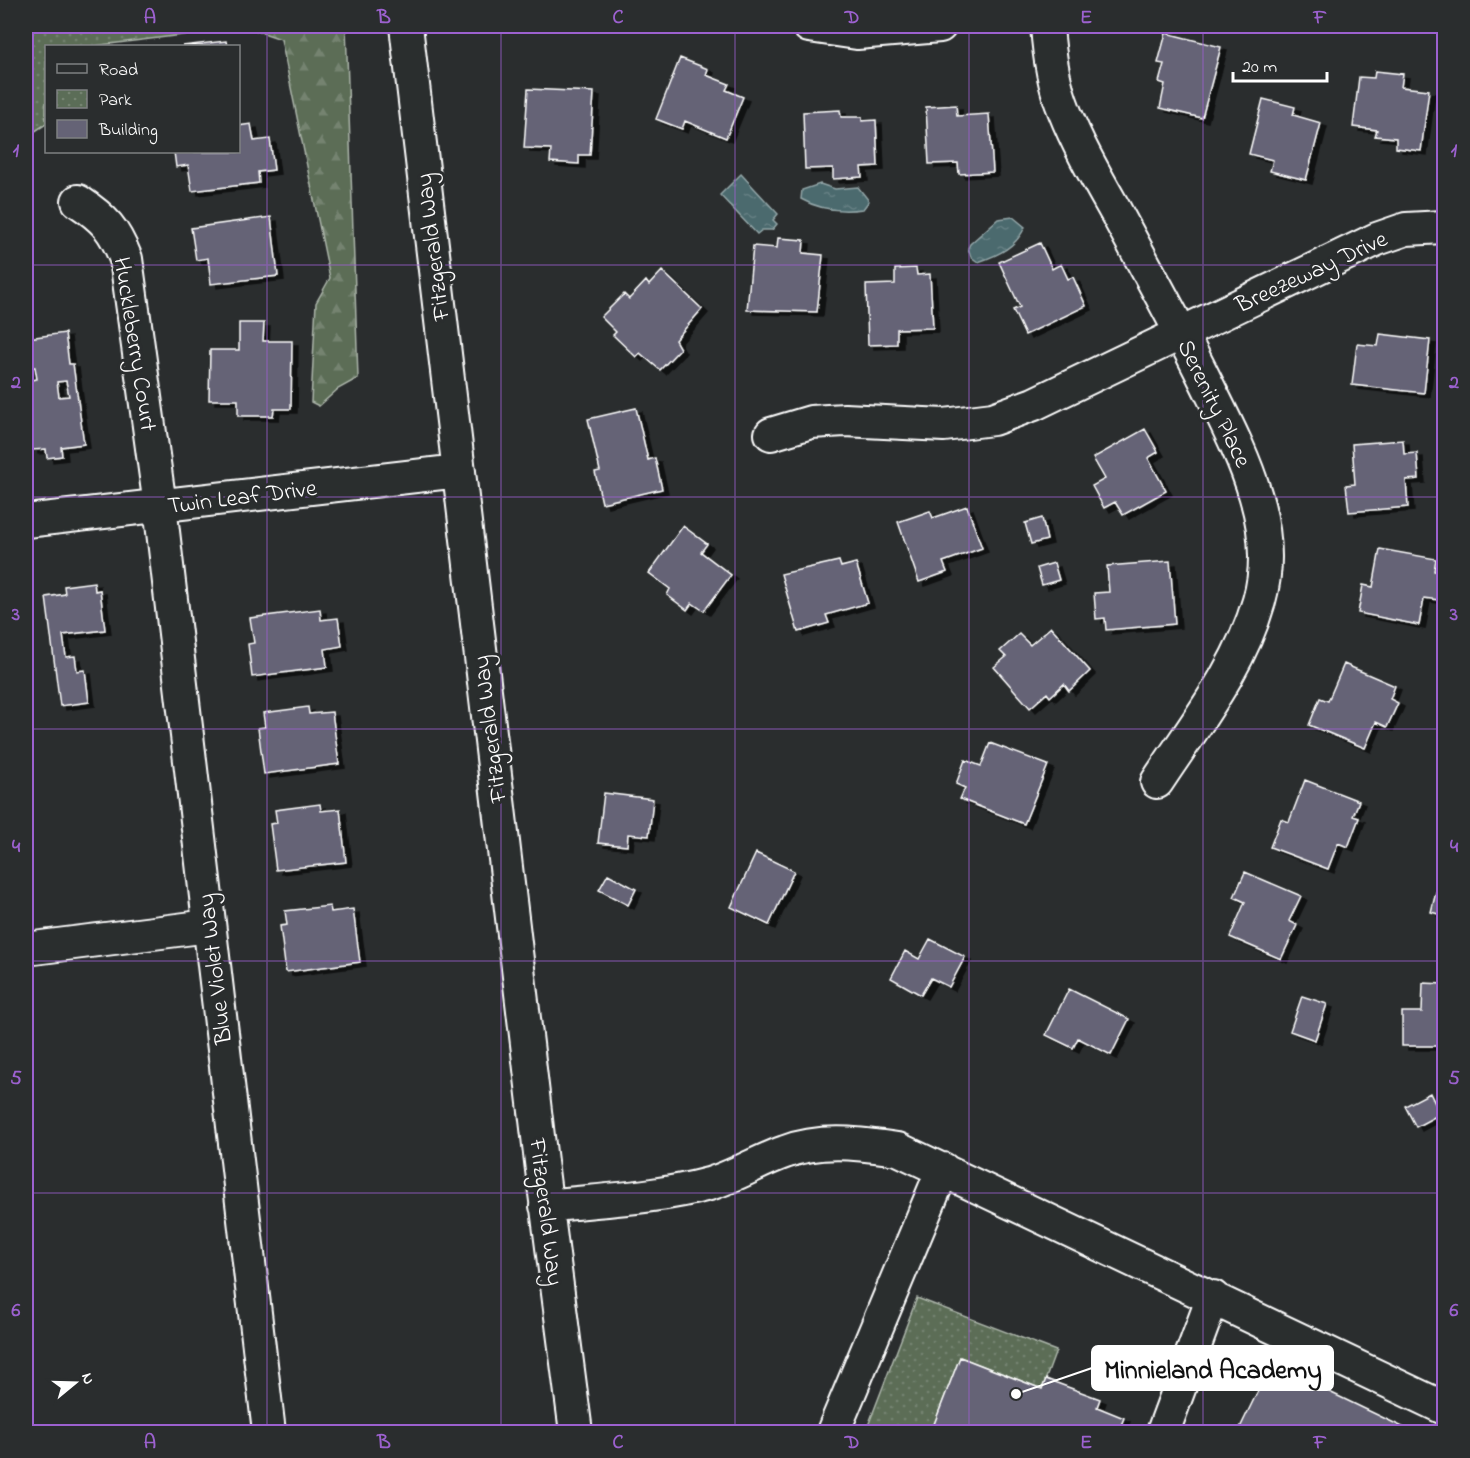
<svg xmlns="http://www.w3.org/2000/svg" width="1470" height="1458" viewBox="0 0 1470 1458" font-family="'Indie Flower',sans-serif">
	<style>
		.forest { fill: url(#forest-firs); stroke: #adb6ab; stroke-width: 1.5 }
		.park { fill: url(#park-dots); stroke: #adb6ab; stroke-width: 1.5 }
		.water { fill: url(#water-ripples); stroke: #93a6a8; stroke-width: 1.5 }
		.building { fill: #656376; stroke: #fff; stroke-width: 1.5; fill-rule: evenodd; filter: url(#shadow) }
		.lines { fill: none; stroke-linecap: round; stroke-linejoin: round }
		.minor-casing { stroke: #fff; stroke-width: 36 }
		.minor { stroke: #2a2d2e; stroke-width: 32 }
		.grid { fill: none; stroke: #9c61cf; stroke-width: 1.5; stroke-opacity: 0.55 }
		.labels { text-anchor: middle; stroke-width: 6; stroke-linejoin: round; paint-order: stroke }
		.street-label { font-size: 24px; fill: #fff; stroke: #2a2d2e }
		.leader { fill: none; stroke: #fff; stroke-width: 2 }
		.callout-dot { fill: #fff; stroke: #2a2d2e; stroke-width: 2 }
		.callout { fill: #fff; stroke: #fff; stroke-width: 2 }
		.callout-label { font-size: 26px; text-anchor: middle; font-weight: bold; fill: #111 }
		.neatline { fill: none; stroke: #9c61cf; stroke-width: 2 }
		.grid-label { font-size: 20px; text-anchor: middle; font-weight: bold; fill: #9c61cf }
	</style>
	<defs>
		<pattern id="forest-firs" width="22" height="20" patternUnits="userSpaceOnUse" patternTransform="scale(1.5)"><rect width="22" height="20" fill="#5b6d57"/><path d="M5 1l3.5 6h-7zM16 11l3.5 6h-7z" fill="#748370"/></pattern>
		<pattern id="park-dots" width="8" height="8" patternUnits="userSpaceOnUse" patternTransform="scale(1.5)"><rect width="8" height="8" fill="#5b6d57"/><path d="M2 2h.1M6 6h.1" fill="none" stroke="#748370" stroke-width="1.8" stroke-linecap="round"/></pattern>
		<pattern id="water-ripples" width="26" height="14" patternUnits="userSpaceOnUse" patternTransform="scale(1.5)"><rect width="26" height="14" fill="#4b6a6e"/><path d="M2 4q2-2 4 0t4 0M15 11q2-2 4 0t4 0" fill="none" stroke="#668084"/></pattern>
		<filter id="shadow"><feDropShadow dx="6" dy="4" stdDeviation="0" flood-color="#0009"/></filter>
	</defs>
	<rect width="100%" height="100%" fill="#2a2d2e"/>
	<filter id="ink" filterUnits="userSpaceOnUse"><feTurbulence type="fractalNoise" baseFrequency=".0167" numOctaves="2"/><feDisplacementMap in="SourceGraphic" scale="12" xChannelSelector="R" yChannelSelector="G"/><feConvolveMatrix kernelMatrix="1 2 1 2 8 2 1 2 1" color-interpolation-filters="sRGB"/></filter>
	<g filter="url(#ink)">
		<path class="forest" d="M 243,26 L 346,26 L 358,378 L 338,389 L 319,406 L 311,402 L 316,303 L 330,278 L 281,39 Z"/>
		<path class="park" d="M 26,26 L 256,26 L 93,46 L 46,46 L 46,124 L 26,137 Z
			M 917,1298 L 1056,1351 L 1042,1389 L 960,1357 L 931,1432 L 866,1431 Z"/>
		<path class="water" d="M 741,174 L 778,214 L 773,220 L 777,224 L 772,230 L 762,230 L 757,234 L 720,195 Z
			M 820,184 L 835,189 L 858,187 L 869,201 L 863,209 C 840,212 820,210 801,199 L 802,190 Z
			M 1013,217 L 1025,227 C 1016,247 999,255 978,262 L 971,257 L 968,248 L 970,244 L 998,219 Z"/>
		<path class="building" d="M 1166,33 L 1221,47 L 1202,118 L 1160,108 L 1165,84 L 1159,82 L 1164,64 L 1158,63 Z
			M 226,41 L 227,46 L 182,46 Z
			M 680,58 L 708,69 L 706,75 L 729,84 L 726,90 L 743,97 L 726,138 L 685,121 L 682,129 L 656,119 Z
			M 1375,71 L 1403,74 L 1401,87 L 1429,90 L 1421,151 L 1396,148 L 1396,138 L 1375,136 L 1377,130 L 1353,127 L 1359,77 L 1374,78 Z
			M 528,89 L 594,92 L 590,155 L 579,155 L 579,164 L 550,162 L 551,149 L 524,148 Z
			M 1263,99 L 1295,107 L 1293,115 L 1321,123 L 1306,180 L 1270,171 L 1273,160 L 1249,154 Z
			M 956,105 L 957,116 L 989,114 L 993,172 L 959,174 L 958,163 L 929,164 L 926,107 Z
			M 840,110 L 841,117 L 862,117 L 862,121 L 876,120 L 878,166 L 861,167 L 862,177 L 833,179 L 833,168 L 805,169 L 803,112 Z
			M 251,124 L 254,141 L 270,139 L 274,170 L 258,172 L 259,183 L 192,191 L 188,165 L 176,167 L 174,152 L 238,152 L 238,126 Z
			M 271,217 L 278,276 L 211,284 L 208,258 L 196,260 L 191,228 Z
			M 778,238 L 804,240 L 803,253 L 823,255 L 817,312 L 747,310 L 753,246 L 777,248 Z
			M 1040,243 L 1052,269 L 1061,264 L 1068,279 L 1073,277 L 1086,306 L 1025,335 L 1013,310 L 1020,307 L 999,262 Z
			M 916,268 L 917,275 L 930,274 L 933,328 L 897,329 L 897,344 L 868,345 L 866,285 L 895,284 L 895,269 Z
			M 662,271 L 702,309 L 675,340 L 680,349 L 660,370 L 640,353 L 636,357 L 613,335 L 616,332 L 601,317 L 624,294 L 629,299 L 646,281 L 649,285 Z
			M 239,323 L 264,323 L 263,341 L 292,341 L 291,409 L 274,409 L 273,416 L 238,416 L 238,400 L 209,400 L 210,350 L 239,350 Z
			M 65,333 L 69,364 L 73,364 L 84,444 L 61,447 L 62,456 L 47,458 L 46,449 L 32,450 L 26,381 L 37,379 L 35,367 L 32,367 L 28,338 ZM 66,381 L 69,396 L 59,397 L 57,382 Z
			M 1380,334 L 1430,340 L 1424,393 L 1352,385 L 1357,344 L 1378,346 Z
			M 636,408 L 648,460 L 655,458 L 662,489 L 602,503 L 595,472 L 600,471 L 588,419 Z
			M 1145,429 L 1158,452 L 1148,458 L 1166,491 L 1123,515 L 1115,502 L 1104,508 L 1092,486 L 1105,479 L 1093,458 Z
			M 1403,440 L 1404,454 L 1417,453 L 1419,479 L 1406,480 L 1408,507 L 1349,512 L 1346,485 L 1355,484 L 1352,444 Z
			M 967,506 L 982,548 L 943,562 L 947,572 L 919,582 L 898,522 L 930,511 L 933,518 Z
			M 1042,518 L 1047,540 L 1031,544 L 1025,523 Z
			M 683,526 L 707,544 L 701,552 L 731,575 L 704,611 L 692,603 L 687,610 L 667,595 L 670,589 L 649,573 Z
			M 1380,549 L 1436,559 L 1434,571 L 1444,573 L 1439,600 L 1424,598 L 1419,625 L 1358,613 L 1363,585 L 1373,587 Z
			M 839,561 L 841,567 L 856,563 L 868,603 L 826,615 L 829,623 L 798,632 L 781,574 Z
			M 1170,561 L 1175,624 L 1106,630 L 1105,618 L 1096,619 L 1094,593 L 1109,592 L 1107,566 Z
			M 1054,563 L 1059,580 L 1042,585 L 1037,568 Z
			M 94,582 L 95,591 L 100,590 L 105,630 L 63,635 L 66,657 L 75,656 L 77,671 L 85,670 L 89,702 L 60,706 L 46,597 L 65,594 L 64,586 Z
			M 320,609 L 321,620 L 338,618 L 342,646 L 325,649 L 327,667 L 252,677 L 248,644 L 254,643 L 250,618 Z
			M 1051,627 L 1090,671 L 1069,691 L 1064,684 L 1050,697 L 1047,693 L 1030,708 L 994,667 L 1006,657 L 1000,651 L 1019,634 L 1030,645 Z
			M 1344,664 L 1395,686 L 1390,699 L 1398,703 L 1387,727 L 1376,722 L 1365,748 L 1309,725 L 1320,698 L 1328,701 Z
			M 308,707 L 309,714 L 332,712 L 339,764 L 264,774 L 258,728 L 265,727 L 263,713 Z
			M 990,743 L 1048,765 L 1024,824 L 960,799 L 965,788 L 956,784 L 965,760 L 981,766 Z
			M 1305,780 L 1359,801 L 1353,816 L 1359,818 L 1348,847 L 1338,843 L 1328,869 L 1270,847 L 1281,819 L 1289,822 Z
			M 604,793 L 653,799 L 649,836 L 628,834 L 627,846 L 598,843 Z
			M 320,804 L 321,811 L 340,809 L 346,862 L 276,870 L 270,824 L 277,823 L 275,810 Z
			M 756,853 L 794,871 L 769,925 L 731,907 Z
			M 1245,872 L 1301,896 L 1289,921 L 1297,925 L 1281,959 L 1230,937 L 1245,902 L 1234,897 Z
			M 608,874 L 636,889 L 628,905 L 599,890 Z
			M 1436,892 L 1444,894 L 1444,932 L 1439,931 L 1442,915 L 1431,912 Z
			M 330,906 L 331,912 L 353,909 L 360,962 L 286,972 L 280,926 L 287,925 L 285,911 Z
			M 930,939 L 965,957 L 949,987 L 931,978 L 921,995 L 891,978 L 905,951 L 919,959 Z
			M 1423,983 L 1444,984 L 1444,1046 L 1402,1046 L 1402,1012 L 1422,1012 Z
			M 1069,989 L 1129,1019 L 1111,1055 L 1078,1038 L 1073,1048 L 1046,1035 Z
			M 1302,996 L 1327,1004 L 1315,1040 L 1290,1031 Z
			M 1430,1093 L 1440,1114 L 1416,1127 L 1405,1106 Z
			M 960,1357 L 1042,1389 L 1046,1379 L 1100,1399 L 1097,1407 L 1124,1418 L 1118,1432 L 931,1432 Z
			M 1271,1364 L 1413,1432 L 1238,1432 Z"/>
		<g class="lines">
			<defs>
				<path id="minor" d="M 406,26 L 542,1170 L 576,1432
					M 809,26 L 857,33 L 940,26
					M 1047,26 C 1049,54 1053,83 1064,110 C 1078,146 1098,180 1117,214 C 1147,270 1178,325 1206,382 C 1239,449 1281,524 1259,601 C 1240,668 1195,724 1157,782
					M 78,201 C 105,219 114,229 126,259 L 160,506 L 269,1432
					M 771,434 L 811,422 L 845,420 L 944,425 L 993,419 L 1034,404 L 1377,239 L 1406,229 L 1444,227
					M 26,521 L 459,471
					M 26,949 L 209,926
					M 546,1206 C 600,1200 657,1198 709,1184 C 736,1176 759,1161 785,1152 C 822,1138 860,1144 898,1149 L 1444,1408
					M 833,1432 L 943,1169
					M 1163,1432 L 1213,1297"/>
			</defs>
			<use href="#minor" class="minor-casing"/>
			<use href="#minor" class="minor"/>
		</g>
	</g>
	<path class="grid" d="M 267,26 L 267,1432M 501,26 L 501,1432M 735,26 L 735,1432M 969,26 L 969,1432M 1203,26 L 1203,1432M 26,265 L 1444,265M 26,497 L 1444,497M 26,729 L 1444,729M 26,961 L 1444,961M 26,1193 L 1444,1193"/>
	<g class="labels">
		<g class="street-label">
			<text transform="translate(432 247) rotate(-97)" y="8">Fitzgerald Way</text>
			<text transform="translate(1311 271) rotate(-25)" y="8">Breezeway Drive</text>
			<text transform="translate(136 344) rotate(81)" y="8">Huckleberry Court</text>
			<text transform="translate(1215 403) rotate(64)" y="8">Serenity Place</text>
			<text transform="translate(242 496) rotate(-7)" y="8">Twin Leaf Drive</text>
			<text transform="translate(489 729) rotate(-97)" y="8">Fitzgerald Way</text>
			<text transform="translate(214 969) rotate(-97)" y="8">Blue Violet Way</text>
			<text transform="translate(547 1212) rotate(83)" y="8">Fitzgerald Way</text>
		</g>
	</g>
	<path class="leader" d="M1016 1394L1092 1368"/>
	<circle class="callout-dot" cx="1016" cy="1394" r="6"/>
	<rect class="callout" x="1092" y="1346" width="241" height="44" rx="6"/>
	<g class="callout-label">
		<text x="1213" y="1378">Minnieland Academy</text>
	</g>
	<rect width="1470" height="1458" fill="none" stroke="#2a2d2e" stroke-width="66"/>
	<rect x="45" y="45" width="195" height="108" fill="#2a2d2e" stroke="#7f8182" stroke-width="1.5"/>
	<rect x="57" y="64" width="30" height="9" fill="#2a2d2e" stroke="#7f8182" stroke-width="1.5"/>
	<text x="99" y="75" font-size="18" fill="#ffffff">Road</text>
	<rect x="57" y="90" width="30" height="18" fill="url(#park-dots)" stroke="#7f8182" stroke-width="1.5"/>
	<text x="99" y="105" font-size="18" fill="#ffffff">Park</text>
	<rect x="57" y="120" width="30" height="18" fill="#656376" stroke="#7f8182" stroke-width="1.5"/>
	<text x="99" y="135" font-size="18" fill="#ffffff">Building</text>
	<g transform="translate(75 1383) rotate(71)" stroke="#2a2d2e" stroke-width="4.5" paint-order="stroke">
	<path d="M0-4.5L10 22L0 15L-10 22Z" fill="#ffffff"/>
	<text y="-9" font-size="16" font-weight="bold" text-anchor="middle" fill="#ffffff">N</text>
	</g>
	<path d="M1233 72v9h94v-9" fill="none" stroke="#ffffff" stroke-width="3"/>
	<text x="1242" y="72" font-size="18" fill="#ffffff" stroke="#2a2d2e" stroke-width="4.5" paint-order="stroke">20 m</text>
	<rect x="33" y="33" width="1404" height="1392" class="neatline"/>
	<g class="grid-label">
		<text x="150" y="23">A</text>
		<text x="384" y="23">B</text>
		<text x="618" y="23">C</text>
		<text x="852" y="23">D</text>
		<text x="1086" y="23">E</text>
		<text x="1320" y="23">F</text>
		<text x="16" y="156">1</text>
		<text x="1454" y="156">1</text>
		<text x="16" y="388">2</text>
		<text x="1454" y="388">2</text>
		<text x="16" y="620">3</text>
		<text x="1454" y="620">3</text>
		<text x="16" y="852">4</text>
		<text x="1454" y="852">4</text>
		<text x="16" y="1084">5</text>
		<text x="1454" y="1084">5</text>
		<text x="16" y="1316">6</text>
		<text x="1454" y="1316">6</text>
		<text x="150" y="1448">A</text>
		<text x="384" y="1448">B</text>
		<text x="618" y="1448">C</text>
		<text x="852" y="1448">D</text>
		<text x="1086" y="1448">E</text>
		<text x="1320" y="1448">F</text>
	</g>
</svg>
